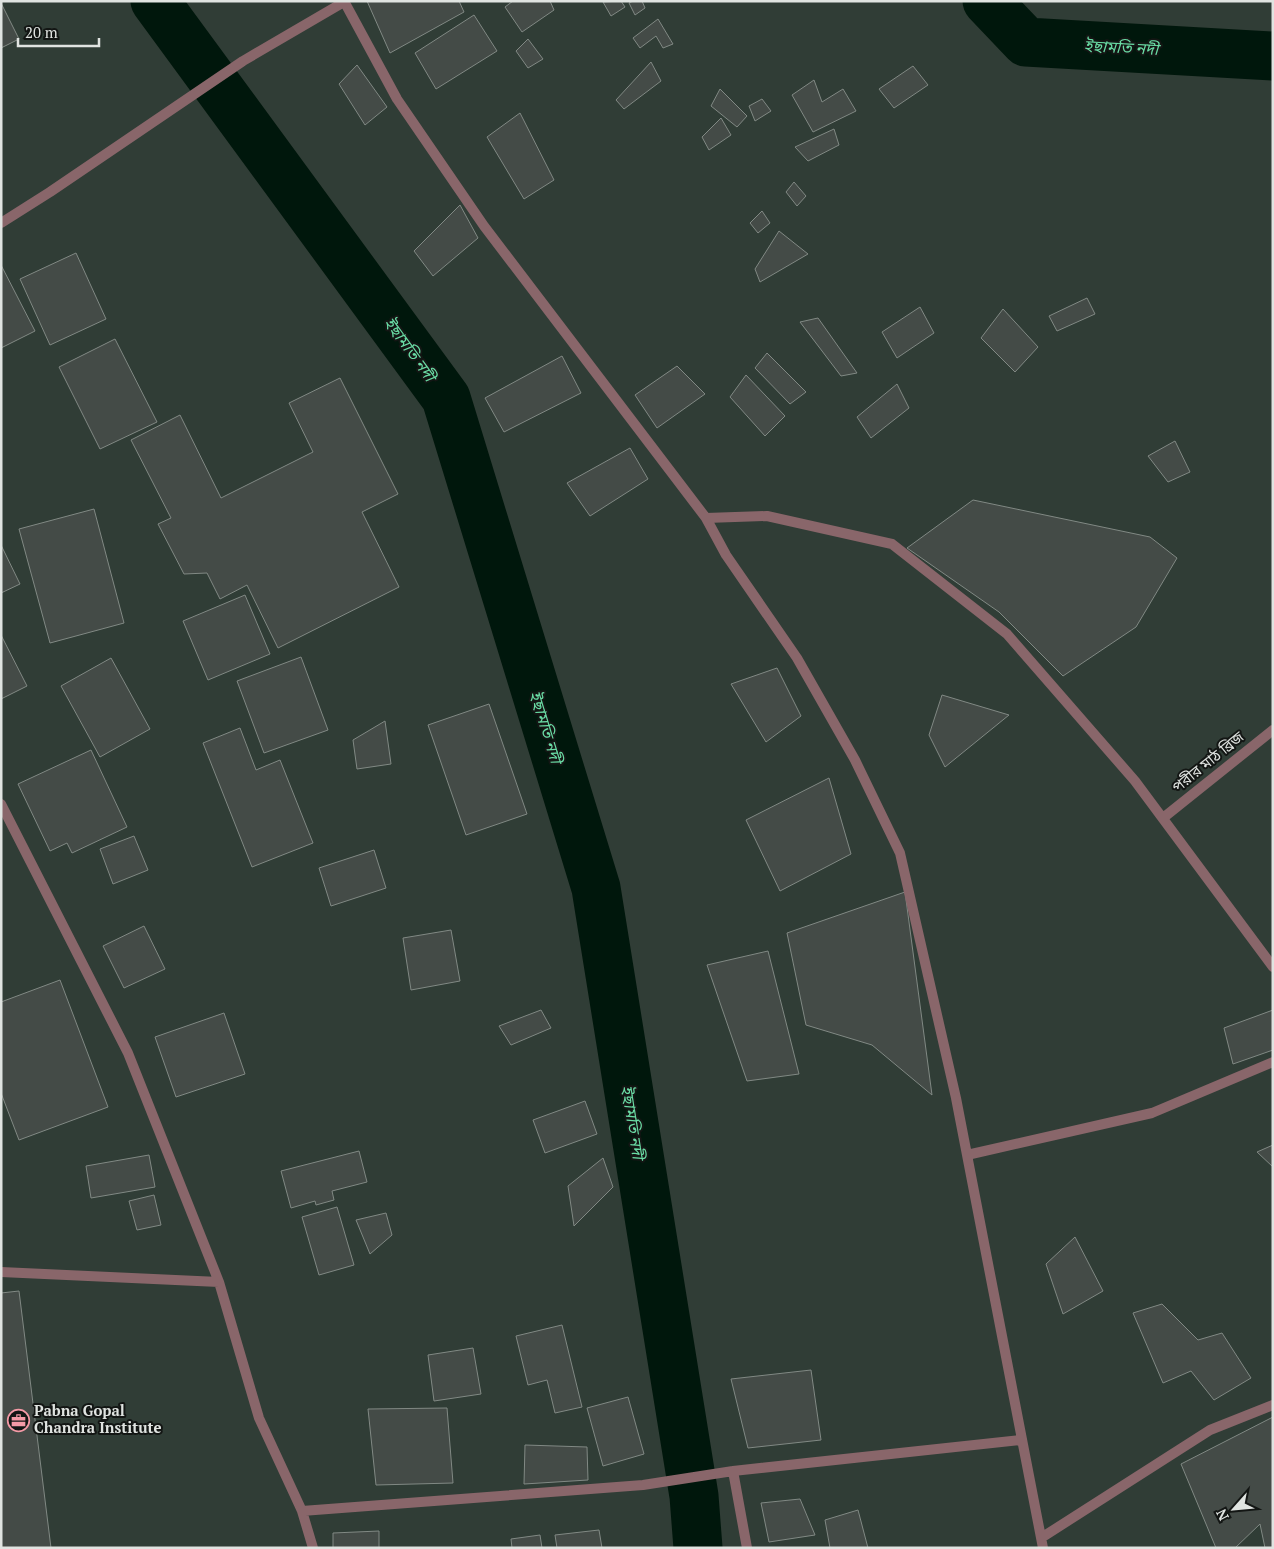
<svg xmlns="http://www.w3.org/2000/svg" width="1274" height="1549" viewBox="0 0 1274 1549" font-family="'PT Serif','Noto Sans Bengali',serif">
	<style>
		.built { fill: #303d36 }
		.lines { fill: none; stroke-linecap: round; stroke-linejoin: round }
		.river { stroke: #00170c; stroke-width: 49 }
		.building { fill: #444b47; stroke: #818984 }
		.street { stroke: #89666a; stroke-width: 10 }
		.labels { text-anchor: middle; stroke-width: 4; stroke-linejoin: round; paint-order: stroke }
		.street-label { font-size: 15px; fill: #e0e4e1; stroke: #131614 }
		.poi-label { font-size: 15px; font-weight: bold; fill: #e0e4e1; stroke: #131614; text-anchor: start }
		.water-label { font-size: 16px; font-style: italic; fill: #6adca5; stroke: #131614 }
	</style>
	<rect width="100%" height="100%" fill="#282f2b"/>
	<path class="built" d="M 1,1 L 1273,1 L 1273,1548 L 1,1548 Z"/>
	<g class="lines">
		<path class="river" d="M 155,1 L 446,398 L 596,888 L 694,1496 L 698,1548
			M 987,1 L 1026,42 L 1273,56"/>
	</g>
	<path class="building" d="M 367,1 L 459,1 L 464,12 L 390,53 Z
		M 513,1 L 550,1 L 554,10 L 522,32 L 505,7 Z
		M 621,1 L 625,7 L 611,16 L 603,2 Z
		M 633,1 L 642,1 L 645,8 L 635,15 L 629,3 Z
		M 1,3 L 19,39 L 1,48 Z
		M 474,15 L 497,51 L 436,89 L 415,53 Z
		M 658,19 L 673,44 L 663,48 L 656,36 L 640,48 L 633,38 Z
		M 528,39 L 543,59 L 528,68 L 516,51 Z
		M 651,62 L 661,81 L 624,109 L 616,100 Z
		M 357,65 L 387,107 L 365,125 L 339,84 Z
		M 913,66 L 928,85 L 894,108 L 879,89 Z
		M 814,80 L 822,102 L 843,89 L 856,111 L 813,132 L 792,95 Z
		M 720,89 L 747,116 L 737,127 L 711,106 Z
		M 762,99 L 771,111 L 755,121 L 749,106 Z
		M 520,113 L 554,180 L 524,199 L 487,137 Z
		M 721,118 L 731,135 L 709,150 L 702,137 Z
		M 834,129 L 839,145 L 808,161 L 795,147 Z
		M 794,182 L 806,196 L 797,206 L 786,192 Z
		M 460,205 L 478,238 L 433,276 L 414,251 Z
		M 762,211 L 770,223 L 758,233 L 750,223 Z
		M 779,231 L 808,254 L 760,282 L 755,269 Z
		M 76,253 L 106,319 L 50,345 L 20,279 Z
		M 1,265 L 35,331 L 1,348 Z
		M 1087,298 L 1095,314 L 1057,331 L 1049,316 Z
		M 920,307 L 934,333 L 897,358 L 882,332 Z
		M 1003,309 L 1038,347 L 1015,372 L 981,338 Z
		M 818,318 L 857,373 L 841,376 L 800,322 Z
		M 115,339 L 157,422 L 100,449 L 59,367 Z
		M 767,353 L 806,392 L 790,404 L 755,368 Z
		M 562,356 L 581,393 L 504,432 L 485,398 Z
		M 677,366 L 705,394 L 657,428 L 635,395 Z
		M 746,375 L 785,416 L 765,436 L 730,397 Z
		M 340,378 L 398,494 L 362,512 L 399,587 L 278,648 L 247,585 L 220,599 L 207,573 L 184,574 L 158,524 L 171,518 L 131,440 L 180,415 L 221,498 L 313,452 L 289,403 Z
		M 897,384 L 909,408 L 871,438 L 857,417 Z
		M 1175,441 L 1190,472 L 1168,482 L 1148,456 Z
		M 630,448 L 648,479 L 590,516 L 567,483 Z
		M 973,500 L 1150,537 L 1177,558 L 1136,627 L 1063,676 L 999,612 L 907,548 Z
		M 94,509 L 124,623 L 50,643 L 19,529 Z
		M 1,545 L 20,584 L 1,593 Z
		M 245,595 L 270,654 L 208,680 L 183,621 Z
		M 1,635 L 27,686 L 1,699 Z
		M 301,657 L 328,730 L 264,753 L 237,681 Z
		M 111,658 L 150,729 L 100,757 L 61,686 Z
		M 777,668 L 801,716 L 766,742 L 731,684 Z
		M 942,695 L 1009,715 L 945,767 L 929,735 Z
		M 489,704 L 527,814 L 466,835 L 428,725 Z
		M 385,721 L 391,764 L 357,769 L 353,740 Z
		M 240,728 L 256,770 L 280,760 L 313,843 L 252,867 L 203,743 Z
		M 91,750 L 127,827 L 72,853 L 67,843 L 50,851 L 18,784 Z
		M 829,778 L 851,854 L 780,891 L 746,820 Z
		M 134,836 L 148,870 L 113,884 L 100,849 Z
		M 374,850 L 386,888 L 331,906 L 319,868 Z
		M 905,892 L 932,1095 L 872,1045 L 806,1025 L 787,933 Z
		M 144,926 L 165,969 L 124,988 L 103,946 Z
		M 451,930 L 460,981 L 411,990 L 403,938 Z
		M 768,951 L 799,1074 L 747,1081 L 707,965 Z
		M 60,980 L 108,1107 L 19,1140 L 1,1093 L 1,1002 Z
		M 541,1010 L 551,1028 L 511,1045 L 499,1026 Z
		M 1273,1010 L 1273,1050 L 1233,1064 L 1224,1028 Z
		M 224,1013 L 245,1074 L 176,1097 L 155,1037 Z
		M 585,1101 L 597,1134 L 545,1153 L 533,1120 Z
		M 1273,1145 L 1273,1167 L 1257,1152 Z
		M 359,1151 L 367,1182 L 332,1191 L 334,1200 L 316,1205 L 315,1201 L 291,1208 L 281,1171 Z
		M 149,1155 L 155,1187 L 91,1198 L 86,1166 Z
		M 603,1158 L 613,1187 L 574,1226 L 568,1186 Z
		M 154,1195 L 161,1225 L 137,1230 L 129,1201 Z
		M 337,1207 L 354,1265 L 319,1275 L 302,1217 Z
		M 386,1213 L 392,1235 L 370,1254 L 356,1220 Z
		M 1075,1237 L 1103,1291 L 1063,1314 L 1046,1264 Z
		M 19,1291 L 51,1548 L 1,1548 L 1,1293 Z
		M 1162,1304 L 1198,1340 L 1222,1333 L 1251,1378 L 1214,1400 L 1191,1371 L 1163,1383 L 1133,1313 Z
		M 562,1325 L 582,1407 L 555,1413 L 547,1380 L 528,1385 L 516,1336 Z
		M 473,1348 L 481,1394 L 434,1401 L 428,1355 Z
		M 811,1370 L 821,1440 L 748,1448 L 731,1379 Z
		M 628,1397 L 644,1454 L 603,1466 L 587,1408 Z
		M 447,1408 L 453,1483 L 376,1485 L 368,1409 Z
		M 1273,1417 L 1273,1548 L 1265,1548 L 1260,1524 L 1235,1548 L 1216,1548 L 1181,1464 Z
		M 525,1445 L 587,1447 L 588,1480 L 524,1484 Z
		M 800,1499 L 815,1535 L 769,1542 L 761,1503 Z
		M 858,1510 L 868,1548 L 830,1548 L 825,1520 Z
		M 599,1530 L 602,1548 L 557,1548 L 555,1535 Z
		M 379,1531 L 379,1548 L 333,1548 L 333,1533 Z
		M 540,1535 L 542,1548 L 512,1548 L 511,1539 Z"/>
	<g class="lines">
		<path class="street" d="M 344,1 L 397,99 L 484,226 L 706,518 L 726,555 L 797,658 L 855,760 L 900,853 L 956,1098 L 1043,1548
			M 1,223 L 50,192 L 243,61 L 344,2
			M 706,518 L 767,516 L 892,544 L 1007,634 L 1135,781 L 1273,967
			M 1,804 L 128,1053 L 219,1282 L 259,1418 L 302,1511 L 313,1548
			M 1163,818 L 1273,730
			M 967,1155 L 1152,1113 L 1273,1062
			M 1,1272 L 219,1282
			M 733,1471 L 747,1548
			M 302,1511 L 643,1485 L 733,1471 L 1020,1440
			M 1041,1538 L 1210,1430 L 1273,1405"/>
	</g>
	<defs>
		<symbol id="office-ring" viewBox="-11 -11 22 22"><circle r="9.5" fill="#131614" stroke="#f49aa6" stroke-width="1.5"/><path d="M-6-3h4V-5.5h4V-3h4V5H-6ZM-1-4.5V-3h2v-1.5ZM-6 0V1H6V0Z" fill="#f49aa6"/></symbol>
	</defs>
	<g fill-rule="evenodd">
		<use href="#office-ring" x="6" y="1408" width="25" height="25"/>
	</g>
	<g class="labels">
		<g class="street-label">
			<text transform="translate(1208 762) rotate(-39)" y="5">পরীর মাঠ ব্রিজ</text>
		</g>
		<g class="poi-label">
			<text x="34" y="1416">Pabna Gopal<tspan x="34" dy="17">Chandra Institute</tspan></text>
		</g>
		<g class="water-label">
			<text transform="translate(1121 47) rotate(3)" y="6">ইছামতি নদী</text>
			<text transform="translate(410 349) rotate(54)" y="6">ইছামতি নদী</text>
			<text transform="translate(546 727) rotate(73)" y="6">ইছামতি নদী</text>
			<text transform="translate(633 1122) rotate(81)" y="6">ইছামতি নদী</text>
		</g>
	</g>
	<rect width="1274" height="1549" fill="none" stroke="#e0e4e1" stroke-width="5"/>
	<g transform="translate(1234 1509) rotate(243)" stroke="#131614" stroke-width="4" paint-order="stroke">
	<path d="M0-4L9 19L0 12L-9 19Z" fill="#e0e4e1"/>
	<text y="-8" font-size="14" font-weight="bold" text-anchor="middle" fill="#e0e4e1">N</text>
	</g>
	<path d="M18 38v8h81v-8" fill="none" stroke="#e0e4e1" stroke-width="2.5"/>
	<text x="25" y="38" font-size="15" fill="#e0e4e1" stroke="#131614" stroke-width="4" paint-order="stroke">20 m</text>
</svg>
